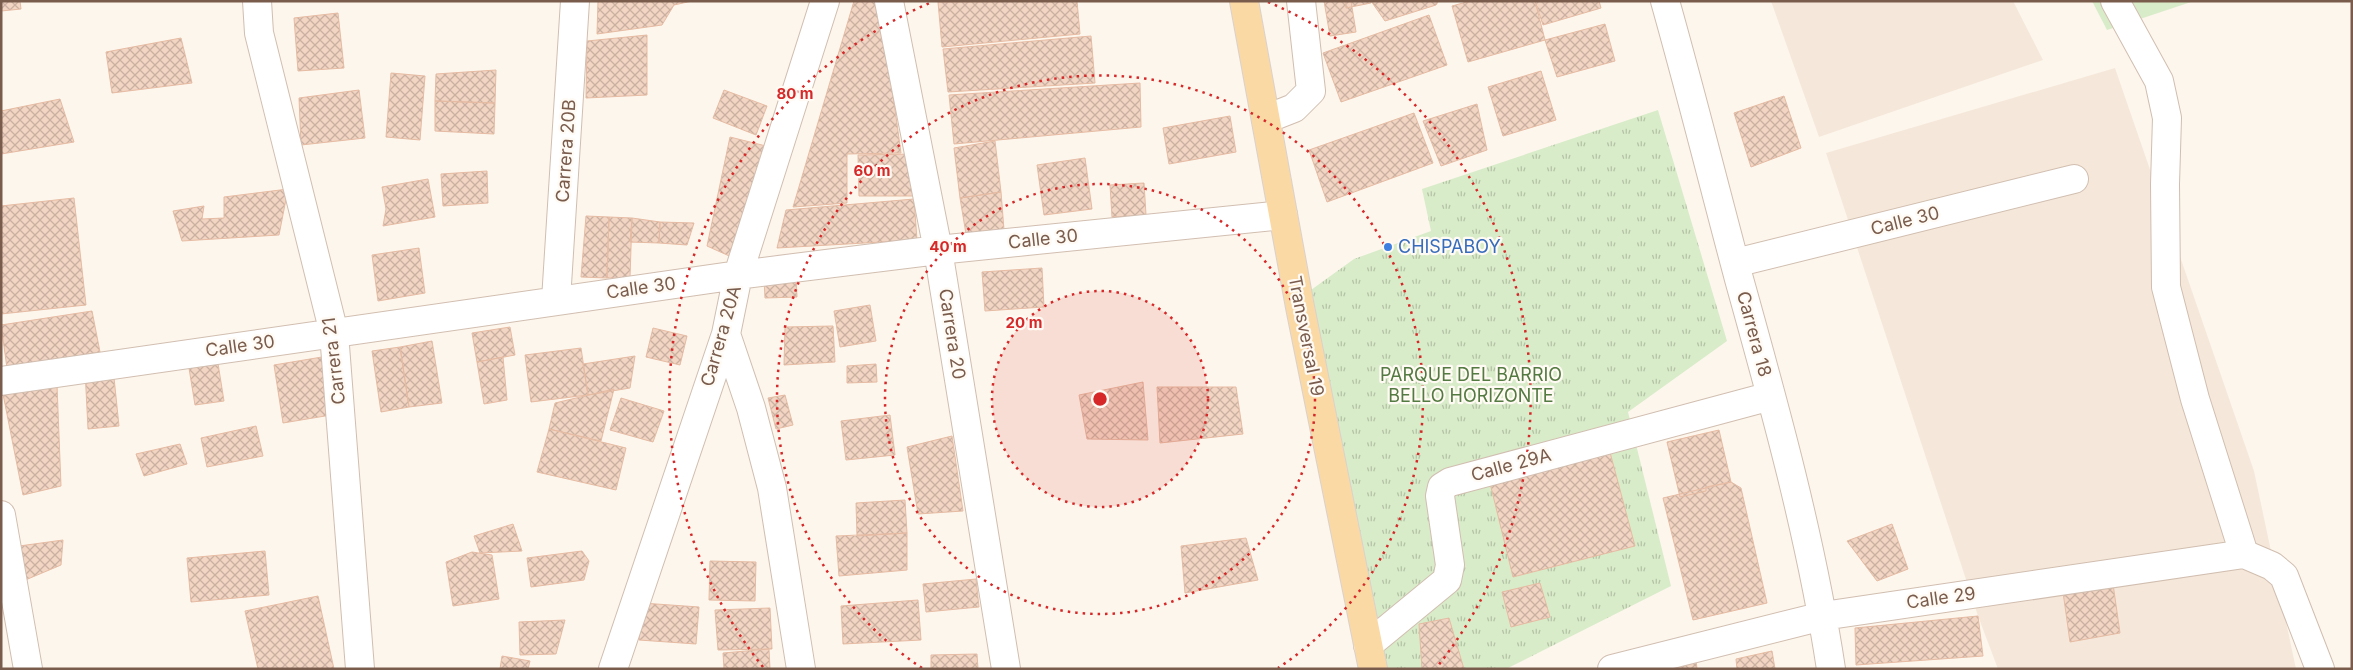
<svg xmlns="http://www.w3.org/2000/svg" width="2353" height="670" viewBox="0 0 2353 670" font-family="Inter,sans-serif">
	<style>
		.residential { fill: #f5e8da }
		.green { fill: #d8ecc9 }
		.park { fill: url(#park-tufts) }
		.building { fill: url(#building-cross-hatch); stroke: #e6bba3 }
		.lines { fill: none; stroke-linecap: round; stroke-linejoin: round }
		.street-casing { stroke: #d1beb0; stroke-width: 30 }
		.primary-casing { stroke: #dad1cd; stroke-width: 30 }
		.street { stroke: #fff; stroke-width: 28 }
		.primary { stroke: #fbd9a5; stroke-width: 28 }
		.ring { fill: none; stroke: #d62828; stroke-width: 2.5; stroke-dasharray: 2.5 5 }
		.shop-dot { fill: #3f7fe0; stroke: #fffaf3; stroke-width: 2 }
		.labels { text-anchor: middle; stroke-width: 4.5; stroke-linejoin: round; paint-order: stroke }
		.street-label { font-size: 18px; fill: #7a5c4d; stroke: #fffaf3 }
		.shop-label { font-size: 18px; fill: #366cbe; stroke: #fffaf3; text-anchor: start }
		.park-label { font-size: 18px; fill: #537a41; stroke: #fffaf3 }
		.centre { fill: #d62828; stroke: #fffaf3; stroke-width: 2.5 }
		.ring-label { font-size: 15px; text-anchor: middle; font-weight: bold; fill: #d62828; stroke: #fffaf3; stroke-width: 4.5; stroke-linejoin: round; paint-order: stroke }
	</style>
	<defs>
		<pattern id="park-tufts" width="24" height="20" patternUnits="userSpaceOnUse" patternTransform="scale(1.25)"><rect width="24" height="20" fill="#d8ecc9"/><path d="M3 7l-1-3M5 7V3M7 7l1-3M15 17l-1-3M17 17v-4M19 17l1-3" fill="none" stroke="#b4c2a5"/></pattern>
		<pattern id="building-cross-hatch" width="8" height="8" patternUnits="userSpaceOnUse" patternTransform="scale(1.25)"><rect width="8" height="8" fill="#f3d5c3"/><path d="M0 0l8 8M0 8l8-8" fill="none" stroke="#cab0a1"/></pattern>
	</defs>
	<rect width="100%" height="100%" fill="#fdf6ec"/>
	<path class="residential" d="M 1771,1 L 2013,1 L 2043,60 L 1819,137 Z
		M 2115,68 L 2254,471 L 2296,669 L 1998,669 L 1978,616 L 1826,153 Z"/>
	<path class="green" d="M 2092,1 L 2194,1 L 2107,30 Z"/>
	<path class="park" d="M 1658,110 L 1727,341 L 1628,412 L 1671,586 L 1506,669 L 1366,669 L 1293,303 L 1354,259 L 1431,231 L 1422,189 Z"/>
	<path class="building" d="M 1,1 L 20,1 L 21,9 L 1,11 Z
		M 598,1 L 692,1 L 674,5 L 662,25 L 597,34 Z
		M 854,1 L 880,1 L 901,153 L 847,154 L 847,203 L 793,207 Z
		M 1077,1 L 1080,34 L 942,47 L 938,2 Z
		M 1324,1 L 1351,1 L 1356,32 L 1330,36 Z
		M 1346,1 L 1371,1 L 1371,3 L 1346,8 Z
		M 1371,1 L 1437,1 L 1438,2 L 1436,5 L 1385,21 Z
		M 1470,1 L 1535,1 L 1545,40 L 1468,62 L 1452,6 Z
		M 1535,1 L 1599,1 L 1601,8 L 1543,25 Z
		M 338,13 L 344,68 L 298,71 L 294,18 Z
		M 1429,15 L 1447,65 L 1341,102 L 1323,53 Z
		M 1605,24 L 1615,61 L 1557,77 L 1545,40 Z
		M 647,35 L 647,95 L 586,98 L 587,41 Z
		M 1091,36 L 1095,83 L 948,92 L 943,49 Z
		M 181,38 L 192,83 L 112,93 L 106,52 Z
		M 496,70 L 495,103 L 435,101 L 436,74 Z
		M 1541,71 L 1556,120 L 1503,136 L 1488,87 Z
		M 391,73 L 425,76 L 420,140 L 386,137 Z
		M 1140,83 L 1141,127 L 954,144 L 949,95 Z
		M 359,90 L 365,138 L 301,145 L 299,98 Z
		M 724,90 L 767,106 L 756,135 L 713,118 Z
		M 1784,96 L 1801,148 L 1751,167 L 1734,113 Z
		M 60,99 L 74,142 L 1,154 L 1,111 Z
		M 435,101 L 495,103 L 494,134 L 435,131 Z
		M 1477,104 L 1487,150 L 1441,166 L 1423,121 Z
		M 1414,113 L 1433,163 L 1327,202 L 1309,150 Z
		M 1230,116 L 1236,152 L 1169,164 L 1163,128 Z
		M 730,137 L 770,147 L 736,259 L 707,246 Z
		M 995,141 L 1001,192 L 960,198 L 954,148 Z
		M 913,154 L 913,196 L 859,196 L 858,155 Z
		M 1085,158 L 1092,209 L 1044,215 L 1037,165 Z
		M 487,171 L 488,203 L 443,206 L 441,174 Z
		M 428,179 L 435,217 L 383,226 L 386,209 L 382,187 Z
		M 1144,183 L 1146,215 L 1112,217 L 1110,185 Z
		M 288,189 L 279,235 L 182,241 L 173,211 L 204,206 L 202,219 L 224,218 L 224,197 Z
		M 1001,192 L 1004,230 L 966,234 L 960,198 Z
		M 74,198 L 86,305 L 1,314 L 1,206 Z
		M 914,199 L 917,240 L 777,248 L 786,210 Z
		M 586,216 L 609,217 L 607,278 L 581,277 Z
		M 609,217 L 632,218 L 630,278 L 607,278 Z
		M 632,218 L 660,222 L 659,243 L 630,242 Z
		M 660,222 L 694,223 L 687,245 L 659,243 Z
		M 419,248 L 425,293 L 378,301 L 372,255 Z
		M 1042,268 L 1044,307 L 985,311 L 982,272 Z
		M 796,277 L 797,297 L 765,298 L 764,279 Z
		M 870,305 L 876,341 L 840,347 L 834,311 Z
		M 92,311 L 100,352 L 7,368 L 1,325 Z
		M 833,326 L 835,362 L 784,365 L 785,327 Z
		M 510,327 L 515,355 L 477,362 L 472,333 Z
		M 653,328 L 687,336 L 680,365 L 646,357 Z
		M 432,341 L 442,403 L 409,407 L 400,347 Z
		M 400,347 L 409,407 L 381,412 L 372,351 Z
		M 581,348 L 588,395 L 531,402 L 525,355 Z
		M 216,351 L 224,401 L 195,405 L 187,356 Z
		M 635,356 L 630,388 L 588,395 L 583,364 Z
		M 322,357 L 331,415 L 283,423 L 274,365 Z
		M 503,357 L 507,400 L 484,404 L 477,362 Z
		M 876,364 L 877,382 L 847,383 L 847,366 Z
		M 113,368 L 119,426 L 88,429 L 85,370 Z
		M 1143,382 L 1148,440 L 1087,439 L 1079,395 Z
		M 57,385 L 61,486 L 23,495 L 2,389 Z
		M 1157,387 L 1236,387 L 1243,434 L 1160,443 Z
		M 614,389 L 601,441 L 549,429 L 555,403 Z
		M 785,395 L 793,425 L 776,429 L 768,398 Z
		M 621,398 L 664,411 L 653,442 L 610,430 Z
		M 890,415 L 895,455 L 846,460 L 841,421 Z
		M 256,426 L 263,456 L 207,467 L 201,438 Z
		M 549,429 L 626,448 L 616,490 L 537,472 Z
		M 1719,430 L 1731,482 L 1706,487 L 1706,491 L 1680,497 L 1667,442 Z
		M 952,436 L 963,511 L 918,514 L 907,447 Z
		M 1607,441 L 1635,546 L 1513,577 L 1490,483 Z
		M 180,444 L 187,464 L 144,476 L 136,454 Z
		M 1731,482 L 1741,488 L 1767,603 L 1693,620 L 1663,498 Z
		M 905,500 L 907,533 L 857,536 L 856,503 Z
		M 513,524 L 522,551 L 480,553 L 474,536 Z
		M 1892,524 L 1908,569 L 1877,581 L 1847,541 Z
		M 907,533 L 907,570 L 839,576 L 836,536 Z
		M 1246,538 L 1258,580 L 1185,593 L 1181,546 Z
		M 63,540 L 61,565 L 23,581 L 12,547 Z
		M 265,551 L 269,595 L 191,602 L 187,558 Z
		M 582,551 L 589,561 L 584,580 L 531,587 L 527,558 Z
		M 472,552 L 492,555 L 499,599 L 453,606 L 446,562 Z
		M 710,561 L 756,562 L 755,601 L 709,600 Z
		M 2112,577 L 2120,633 L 2070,642 L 2062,585 Z
		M 976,579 L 979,607 L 926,612 L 923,584 Z
		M 1540,583 L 1550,617 L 1511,627 L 1502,592 Z
		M 318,596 L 334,669 L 258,669 L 245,611 Z
		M 918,600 L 921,640 L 843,644 L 841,606 Z
		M 642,603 L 699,607 L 696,644 L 639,640 Z
		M 770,608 L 772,649 L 718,650 L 715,610 Z
		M 1978,616 L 1983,656 L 1856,665 L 1855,628 Z
		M 1449,618 L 1464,669 L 1422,669 L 1419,624 Z
		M 565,620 L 556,654 L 520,655 L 519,622 Z
		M 769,649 L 770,669 L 724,669 L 723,653 Z
		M 1772,651 L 1775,669 L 1737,669 L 1736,659 Z
		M 977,654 L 978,669 L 931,669 L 931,655 Z
		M 502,656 L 530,661 L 528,669 L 500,669 Z
		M 1696,660 L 1697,669 L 1666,669 Z"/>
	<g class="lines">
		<defs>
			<path id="street" d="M 257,1 L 259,33 L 334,333 L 360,669
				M 889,1 L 938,250 L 1006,669
				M 1665,1 C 1691,93 1714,186 1739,279 C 1775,408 1811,537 1831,669
				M 2115,1 L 2159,81 L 2167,118 L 2165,184 L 2166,287 L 2195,399 L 2244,554
				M 1266,119 L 1294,108 L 1311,91 L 1301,1
				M 1735,263 L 2074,179
				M 556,300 L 575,1
				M 726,334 L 751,408 L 772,488 L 801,669
				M 1,381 L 738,275 L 938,250 L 1283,215
				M 1,515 L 28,669
				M 1368,645 L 1447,580 L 1450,565 L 1440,496 L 1442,487 L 1450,482 L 1771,396
				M 613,669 L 726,334 L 738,275 L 825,1
				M 1612,669 L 1823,616 L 2244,554 L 2272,566 L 2284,576 L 2320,669"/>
			<path id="primary" d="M 1244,1 L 1300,307 L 1373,669"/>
		</defs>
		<use href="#street" class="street-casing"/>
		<use href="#primary" class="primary-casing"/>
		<use href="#street" class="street"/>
		<use href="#primary" class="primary"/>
	</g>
	<circle cx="1100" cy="399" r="108" fill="#d62828" fill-opacity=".12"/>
	<g class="ring">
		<circle cx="1100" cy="399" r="108"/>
		<circle cx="1100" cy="399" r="215"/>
		<path d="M922 668A323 323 0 1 1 1278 668"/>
		<path d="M763 667A431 431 0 0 1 932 2M1268 2A431 431 0 0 1 1437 667"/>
	</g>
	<circle class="shop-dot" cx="1388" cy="247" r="5"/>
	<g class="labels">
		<g class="street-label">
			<text transform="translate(566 151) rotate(-86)" y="6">Carrera 20B</text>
			<text transform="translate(1905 221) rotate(-14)" y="6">Calle 30</text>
			<text transform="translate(1043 239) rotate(-6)" y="6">Calle 30</text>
			<text transform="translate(641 288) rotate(-8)" y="6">Calle 30</text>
			<text transform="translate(952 334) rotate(81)" y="6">Carrera 20</text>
			<text transform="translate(1754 334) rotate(75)" y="6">Carrera 18</text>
			<text transform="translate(721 336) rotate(-74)" y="6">Carrera 20A</text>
			<text transform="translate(1306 336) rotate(79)" y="6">Transversal 19</text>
			<text transform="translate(240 346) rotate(-8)" y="6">Calle 30</text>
			<text transform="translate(334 361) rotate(-97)" y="6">Carrera 21</text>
			<text transform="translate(1511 465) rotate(-15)" y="6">Calle 29A</text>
			<text transform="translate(1941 598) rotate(-8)" y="6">Calle 29</text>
		</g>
		<g class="shop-label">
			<text x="1398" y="253">CHISPABOY</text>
		</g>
		<g class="park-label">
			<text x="1471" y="381">PARQUE DEL BARRIO<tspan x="1471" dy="21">BELLO HORIZONTE</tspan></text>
		</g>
	</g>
	<circle cx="1100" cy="399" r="8" class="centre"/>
	<g class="ring-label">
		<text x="795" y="99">80 m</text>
		<text x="872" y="176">60 m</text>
		<text x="948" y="252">40 m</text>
		<text x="1024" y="328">20 m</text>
	</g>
	<rect width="2353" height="670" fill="none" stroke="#7a5c4d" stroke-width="5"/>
</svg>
